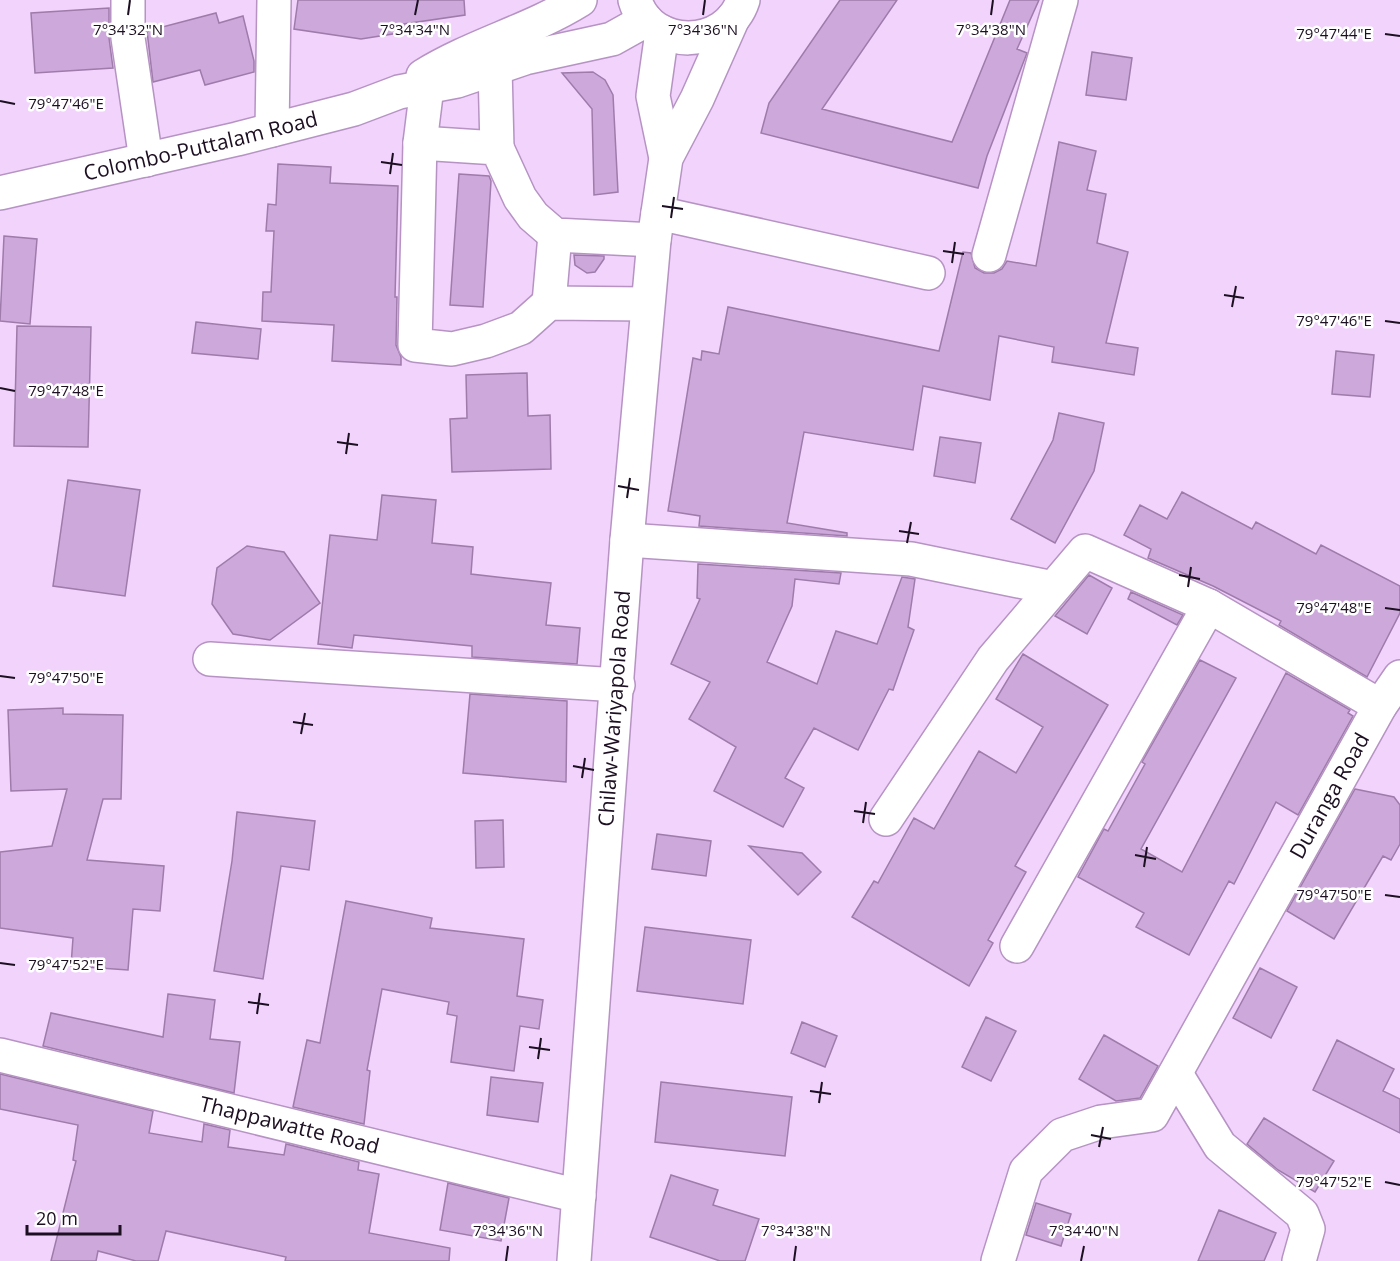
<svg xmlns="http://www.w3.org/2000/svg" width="1400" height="1261" viewBox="0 0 1400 1261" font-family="'Open Sans',sans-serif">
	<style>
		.building { fill: #cda9db; stroke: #9e7baa; stroke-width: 1.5 }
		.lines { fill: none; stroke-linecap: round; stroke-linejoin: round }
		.minor-casing { stroke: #b693c3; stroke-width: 36 }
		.major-casing { stroke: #b693c3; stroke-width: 36 }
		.highway-casing { stroke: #b693c3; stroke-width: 36 }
		.minor { stroke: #fff; stroke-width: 33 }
		.major { stroke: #fff; stroke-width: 33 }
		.highway { stroke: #fff; stroke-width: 33 }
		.ticks { fill: none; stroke: #1c0f21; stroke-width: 2 }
		.labels { text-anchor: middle; stroke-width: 5; stroke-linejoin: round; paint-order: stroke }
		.street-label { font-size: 21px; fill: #1c0f21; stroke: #fff }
		.ticks-label { font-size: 15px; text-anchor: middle; fill: #1c0f21; stroke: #fff; stroke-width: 5; stroke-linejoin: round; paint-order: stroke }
	</style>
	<rect width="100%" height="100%" fill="#f1d3fc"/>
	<path class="building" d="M 298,0 L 464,0 L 465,15 L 404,24 L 405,32 L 361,39 L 294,29 Z
		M 840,0 L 897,0 L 822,109 L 952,142 L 1010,0 L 1039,0 L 1017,49 L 1027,53 L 987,156 L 978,188 L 761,133 L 769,103 Z
		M 109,8 L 109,38 L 113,68 L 35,73 L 31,13 Z
		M 216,13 L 219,23 L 243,16 L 254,61 L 254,72 L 205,85 L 200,70 L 153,82 L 147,31 Z
		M 1092,52 L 1132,58 L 1126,100 L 1086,95 Z
		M 593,72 L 605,80 L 613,95 L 618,192 L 594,195 L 592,109 L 562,73 Z
		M 1059,142 L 1096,151 L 1087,190 L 1106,194 L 1097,243 L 1128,252 L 1106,343 L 1138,348 L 1134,375 L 1052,362 L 1054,347 L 999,336 L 990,400 L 923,386 L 913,450 L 804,432 L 787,523 L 847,533 L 847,536 L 699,526 L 700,516 L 668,511 L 693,358 L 701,360 L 702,351 L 719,354 L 728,307 L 939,351 L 963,252 L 971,253 L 975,268 L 984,273 L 994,273 L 1002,269 L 1007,261 L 1036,266 Z
		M 278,164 L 331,167 L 330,183 L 398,186 L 395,297 L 397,297 L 396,345 L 401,357 L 401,365 L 332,361 L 334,325 L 262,321 L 263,292 L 271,292 L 274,231 L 266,231 L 268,204 L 276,205 Z
		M 459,174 L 489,176 L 491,181 L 483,307 L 450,305 Z
		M 4,236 L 37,239 L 30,324 L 0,321 Z
		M 574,255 L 604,256 L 604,259 L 595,272 L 587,273 L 575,265 Z
		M 196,322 L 261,329 L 258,359 L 192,353 Z
		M 17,326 L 91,327 L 88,447 L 14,446 Z
		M 1336,351 L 1374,355 L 1370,397 L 1332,394 Z
		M 527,373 L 528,416 L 550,415 L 551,469 L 452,472 L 450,419 L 467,418 L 466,375 Z
		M 1059,413 L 1104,423 L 1094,471 L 1055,543 L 1011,519 L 1053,440 Z
		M 940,437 L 981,443 L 975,483 L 934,476 Z
		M 68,480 L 140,490 L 125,596 L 53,586 Z
		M 1182,492 L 1252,529 L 1256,522 L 1316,554 L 1321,545 L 1400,586 L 1400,613 L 1367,677 L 1279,625 L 1281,621 L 1213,586 L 1148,558 L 1151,549 L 1124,535 L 1140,505 L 1167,519 Z
		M 382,495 L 436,500 L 432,543 L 473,547 L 471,574 L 551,583 L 546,625 L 580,628 L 577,664 L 472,657 L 472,646 L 354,635 L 352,648 L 318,644 L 330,535 L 377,540 Z
		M 247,546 L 284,552 L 320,603 L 270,640 L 233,634 L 212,604 L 217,568 Z
		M 698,564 L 841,573 L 839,584 L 795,579 L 792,606 L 767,662 L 817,684 L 836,631 L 877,644 L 902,577 L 915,579 L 908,627 L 914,630 L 893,690 L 889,689 L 858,750 L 814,728 L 785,778 L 804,788 L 783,827 L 714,791 L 736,747 L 689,719 L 710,682 L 671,664 L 700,599 L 697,598 Z
		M 1089,575 L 1112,588 L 1087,634 L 1055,616 Z
		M 1131,592 L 1183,615 L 1177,625 L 1128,599 Z
		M 1023,654 L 1108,705 L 1015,866 L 1026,872 L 988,940 L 993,943 L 969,986 L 852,917 L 874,881 L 878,883 L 914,818 L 934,829 L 979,751 L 1016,773 L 1043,727 L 996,699 Z
		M 1200,660 L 1236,678 L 1141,849 L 1182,872 L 1286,673 L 1350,710 L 1348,713 L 1353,716 L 1298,815 L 1276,802 L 1234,884 L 1229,881 L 1189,955 L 1136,927 L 1144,913 L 1078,877 L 1104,829 L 1108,831 L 1145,764 L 1142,762 Z
		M 470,694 L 567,701 L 566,782 L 463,773 Z
		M 63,708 L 63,714 L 123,715 L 121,799 L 103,799 L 87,860 L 164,866 L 160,911 L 133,909 L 128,970 L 71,966 L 73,938 L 0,928 L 0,852 L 52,846 L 67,789 L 11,791 L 8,710 Z
		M 1355,789 L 1394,797 L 1400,805 L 1400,844 L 1391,860 L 1383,856 L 1334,939 L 1287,911 Z
		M 237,812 L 315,821 L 309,870 L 281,866 L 263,979 L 214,971 L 232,861 Z
		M 503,820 L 504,867 L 476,868 L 475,821 Z
		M 657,834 L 711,841 L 706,876 L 652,869 Z
		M 749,846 L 802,853 L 821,872 L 798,895 Z
		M 346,901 L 432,918 L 430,928 L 524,939 L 517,996 L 543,1000 L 539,1029 L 520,1026 L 514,1071 L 451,1062 L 457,1016 L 447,1014 L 449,1002 L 382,989 L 367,1070 L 370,1071 L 364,1124 L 293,1107 L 307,1040 L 320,1043 Z
		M 645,927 L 751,940 L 743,1004 L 637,991 Z
		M 1260,968 L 1297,987 L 1271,1038 L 1233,1018 Z
		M 168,994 L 215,1000 L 210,1039 L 240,1042 L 234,1093 L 43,1046 L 51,1013 L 163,1037 Z
		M 986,1017 L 1016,1031 L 991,1081 L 962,1067 Z
		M 802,1022 L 837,1036 L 825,1067 L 791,1053 Z
		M 1104,1035 L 1158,1066 L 1140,1098 L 1116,1101 L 1079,1079 Z
		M 1337,1040 L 1394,1069 L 1383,1091 L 1400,1099 L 1400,1133 L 1313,1090 Z
		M 0,1074 L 153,1111 L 149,1133 L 202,1142 L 204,1124 L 230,1130 L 228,1147 L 284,1155 L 286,1144 L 359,1162 L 358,1170 L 379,1174 L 369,1233 L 450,1248 L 449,1261 L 285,1261 L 286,1257 L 166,1231 L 158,1261 L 136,1261 L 98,1251 L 96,1261 L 51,1261 L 76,1161 L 73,1160 L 78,1125 L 0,1109 Z
		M 491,1077 L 543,1083 L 538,1122 L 487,1115 Z
		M 661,1082 L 792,1097 L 785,1156 L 655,1142 Z
		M 1264,1118 L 1334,1161 L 1315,1192 L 1278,1170 L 1247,1144 Z
		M 671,1175 L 718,1190 L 713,1205 L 759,1219 L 745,1261 L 720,1261 L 650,1237 Z
		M 448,1183 L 509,1198 L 501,1241 L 440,1230 Z
		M 1036,1203 L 1071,1214 L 1061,1246 L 1026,1235 Z
		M 1219,1210 L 1276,1233 L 1264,1261 L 1198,1261 Z"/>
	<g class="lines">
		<defs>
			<g id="minor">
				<path d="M 128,0 L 128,38 L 146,160"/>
				<path d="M 495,67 L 497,148"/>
				<path d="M 427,87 L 420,143 L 415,345 L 452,349 L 486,341 L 521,328 L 549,303 L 647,304"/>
				<path d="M 272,130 L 274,0"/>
				<path d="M 420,143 L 497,148 L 520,198 L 533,216 L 555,235 L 654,240"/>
				<path d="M 658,213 L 928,273"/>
				<path d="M 989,255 L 1061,0"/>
				<path d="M 549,303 L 555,235"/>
				<path d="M 627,540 L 911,559 L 1053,588"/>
				<path d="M 210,659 L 618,685"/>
				<path d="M 886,819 L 993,659 L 1085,551 L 1209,606 L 1380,706"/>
				<path d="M 1017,946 L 1209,606"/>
				<path id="s1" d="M 0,1055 L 579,1196"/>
				<path d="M 1176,1074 L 1220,1146 L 1302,1214 L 1308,1229 L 1299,1261"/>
				<path id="s2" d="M 998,1261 L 1026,1171 L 1062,1135 L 1101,1122 L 1152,1115 L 1380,706 L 1400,677"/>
			</g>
			<g id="major">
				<path d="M 662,32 L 653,96 L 666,158"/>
				<path id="s3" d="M 574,1261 L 627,540 L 654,240 L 666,158 L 697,99 L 733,18"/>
			</g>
			<g id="highway">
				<path d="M 635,0 C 650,51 727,50 743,0"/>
				<path d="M 423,76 C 473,45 530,31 580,0"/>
				<path id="s4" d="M 0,193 L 237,139 L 354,109 L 399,92 L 457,81 L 525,58 L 612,39 L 646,20"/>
			</g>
		</defs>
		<use href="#minor" class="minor-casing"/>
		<use href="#major" class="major-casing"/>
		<use href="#highway" class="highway-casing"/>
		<use href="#minor" class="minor"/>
		<use href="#major" class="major"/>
		<use href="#highway" class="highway"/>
	</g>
	<path class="ticks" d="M 128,15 L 130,0M 415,15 L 418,0M 703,15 L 705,0M 991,15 L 993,0M 1385,34 L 1400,36M 0,101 L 15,104M 381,162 L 402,165M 390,174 L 393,153M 662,206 L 683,209M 671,218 L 674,197M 943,251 L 964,254M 952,263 L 955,242M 1224,295 L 1244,298M 1232,307 L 1236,286M 1385,321 L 1400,323M 0,388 L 15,391M 337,442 L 358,445M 346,454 L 349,433M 618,486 L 639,490M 627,498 L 630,478M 899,531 L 919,534M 907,543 L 911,522M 1179,575 L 1200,579M 1188,587 L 1191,567M 1385,608 L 1400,610M 0,676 L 15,678M 293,722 L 313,725M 301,734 L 305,713M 573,766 L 594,770M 582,778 L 585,758M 854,811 L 875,814M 863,823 L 866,802M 1135,855 L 1156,859M 1144,867 L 1147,847M 1385,895 L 1400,897M 0,963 L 15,965M 248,1002 L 269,1005M 257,1014 L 260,993M 529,1047 L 550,1050M 538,1059 L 541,1038M 810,1091 L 831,1094M 819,1103 L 822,1082M 1091,1135 L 1111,1139M 1099,1147 L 1103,1127M 1385,1182 L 1400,1185M 506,1261 L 508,1246M 794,1261 L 796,1246M 1081,1261 L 1084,1246"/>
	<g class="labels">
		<g class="street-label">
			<text dy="7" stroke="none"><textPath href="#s4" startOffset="206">Colombo-Puttalam Road</textPath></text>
			<text dy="7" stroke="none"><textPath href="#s3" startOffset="554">Chilaw-Wariyapola Road</textPath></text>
			<text dy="7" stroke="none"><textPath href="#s2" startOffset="603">Duranga Road</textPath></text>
			<text dy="7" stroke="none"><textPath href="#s1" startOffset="298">Thappawatte Road</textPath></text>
		</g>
	</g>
	<g class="ticks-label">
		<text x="128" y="35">7°34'32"N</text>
		<text x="415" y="35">7°34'34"N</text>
		<text x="703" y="35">7°34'36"N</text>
		<text x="991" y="35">7°34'38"N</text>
		<text x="1334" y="39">79°47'44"E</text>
		<text x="66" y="109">79°47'46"E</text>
		<text x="1334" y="326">79°47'46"E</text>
		<text x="66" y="396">79°47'48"E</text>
		<text x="1334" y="613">79°47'48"E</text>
		<text x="66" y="683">79°47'50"E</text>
		<text x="1334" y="900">79°47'50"E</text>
		<text x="66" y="970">79°47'52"E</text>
		<text x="1334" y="1187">79°47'52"E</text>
		<text x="508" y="1236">7°34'36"N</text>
		<text x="796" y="1236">7°34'38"N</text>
		<text x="1084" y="1236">7°34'40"N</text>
	</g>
	<path d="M27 1225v9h93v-9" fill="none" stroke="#1c0f21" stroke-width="3"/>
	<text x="36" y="1225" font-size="18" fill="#1c0f21" stroke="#ffffff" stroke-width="4.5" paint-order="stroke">20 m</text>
</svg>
